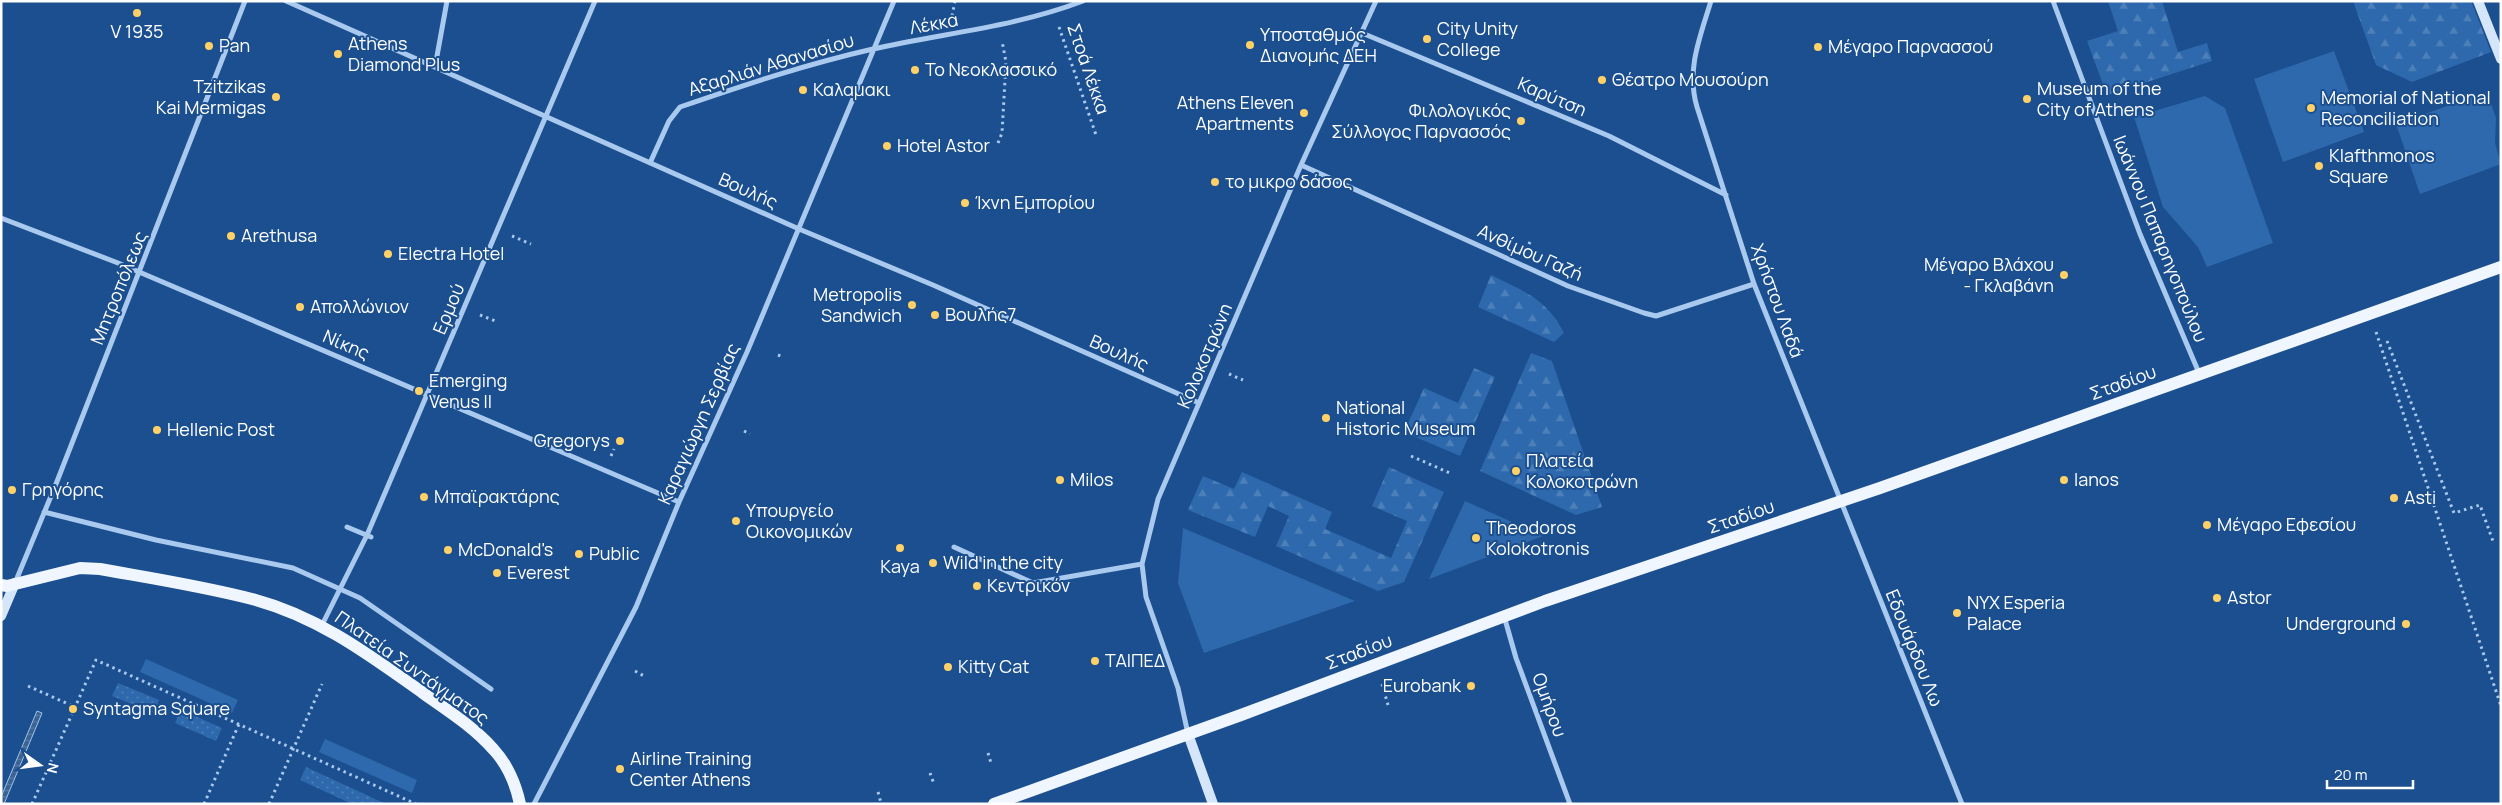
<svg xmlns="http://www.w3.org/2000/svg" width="2502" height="805" viewBox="0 0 2502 805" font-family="Manrope,sans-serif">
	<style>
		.grass { fill: #2e69ad }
		.forest { fill: url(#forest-firs) }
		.garden { fill: url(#garden-dots) }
		.water { fill: url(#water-rules); stroke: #9cc4f0 }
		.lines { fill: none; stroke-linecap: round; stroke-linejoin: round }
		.path { stroke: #a9c9ee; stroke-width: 3; stroke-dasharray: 2.5 4; stroke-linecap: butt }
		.street { stroke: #a9c9ee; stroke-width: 5 }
		.secondary { stroke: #d6e6fa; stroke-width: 10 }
		.primary { stroke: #f0f6ff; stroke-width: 12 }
		.poi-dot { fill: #ffd166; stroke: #1b4f8f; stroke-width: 2 }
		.labels { text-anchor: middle; stroke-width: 4; stroke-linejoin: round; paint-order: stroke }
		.street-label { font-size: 18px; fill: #fff; stroke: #1b4f8f }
		.poi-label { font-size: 18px; fill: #fff; stroke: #1b4f8f; text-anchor: start }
	</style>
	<defs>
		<pattern id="forest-firs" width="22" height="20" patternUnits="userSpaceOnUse" patternTransform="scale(1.25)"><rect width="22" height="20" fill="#2e69ad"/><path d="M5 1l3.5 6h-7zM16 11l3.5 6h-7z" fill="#4d80b9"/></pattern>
		<pattern id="garden-dots" width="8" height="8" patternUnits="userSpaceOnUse" patternTransform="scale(1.25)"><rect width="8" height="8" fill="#2e69ad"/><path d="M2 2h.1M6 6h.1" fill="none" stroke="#4d80b9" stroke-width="1.8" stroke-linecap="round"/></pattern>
		<pattern id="water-rules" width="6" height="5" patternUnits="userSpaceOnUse" patternTransform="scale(1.25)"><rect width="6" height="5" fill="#3c6290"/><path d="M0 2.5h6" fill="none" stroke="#597aa1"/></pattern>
	</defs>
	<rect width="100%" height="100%" fill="#1b4f8f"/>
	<path class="grass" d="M 2334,51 L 2364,132 L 2283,162 L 2254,79 Z
		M 2487,92 L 2496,118 L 2495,143 L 2501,164 L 2420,194 L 2396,124 Z
		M 2205,96 L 2225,108 L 2273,243 L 2207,267 L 2198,247 L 2163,207 L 2134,117 Z
		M 1465,501 L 1543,536 L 1429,579 Z
		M 1183,528 L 1355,601 L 1204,653 L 1178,583 Z
		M 146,659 L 238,700 L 232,713 L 140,672 Z
		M 325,739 L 417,780 L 412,793 L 319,752 Z"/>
	<path class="forest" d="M 2108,1 L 2162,1 L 2178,52 L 2207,43 L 2212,61 L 2107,95 L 2087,41 L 2118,31 Z
		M 2353,1 L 2471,1 L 2491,52 L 2412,82 L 2376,65 Z
		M 1491,275 C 1525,292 1546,298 1564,333 L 1554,342 L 1478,307 Z
		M 1531,353 L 1552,361 L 1602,507 L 1576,515 L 1480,471 Z
		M 1474,368 L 1495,377 L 1460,456 L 1404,432 L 1424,388 L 1458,403 Z
		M 1389,467 L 1444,492 L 1404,582 L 1378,591 L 1276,546 L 1289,516 L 1268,506 L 1255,537 L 1188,510 L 1203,476 L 1234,489 L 1242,472 L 1332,512 L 1325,529 L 1391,558 L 1407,521 L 1372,506 Z"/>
	<path class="garden" d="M 118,683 L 159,700 L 154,713 L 112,696 Z
		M 181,710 L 222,728 L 216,741 L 175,723 Z
		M 306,767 L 386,804 L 352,804 L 300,780 Z"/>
	<path class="water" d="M 37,711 L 42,713 L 4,804 L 1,804 L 1,797 Z"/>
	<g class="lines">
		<path class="path" d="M 952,16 L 955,1
			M 1059,27 L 1096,135
			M 998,143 L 1002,133 L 1006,62 L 1002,41
			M 512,236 L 531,244
			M 1526,250 L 1530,242
			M 480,315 L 498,322
			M 2376,332 L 2501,706
			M 2387,341 L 2454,513 L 2480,505 L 2494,544
			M 778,355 L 783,357
			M 1229,374 L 1243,380
			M 744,431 L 750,434
			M 611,456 L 614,449
			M 1411,456 L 1452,474
			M 635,671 L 644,676
			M 1382,684 L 1388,705
			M 28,686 L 75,707
			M 988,753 L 991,763
			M 930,773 L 934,784
			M 878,792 L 881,803
			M 32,804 L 96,660 L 416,804
			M 204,804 L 239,724
			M 269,804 L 322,684"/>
		<path class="street" d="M 286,1 L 799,229 L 933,285 L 1199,403
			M 1711,1 C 1700,37 1686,70 1697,107 L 1754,284 L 1962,804
			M 2053,1 L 2140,234 L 2199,373
			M 1362,33 L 1609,136 L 1726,195
			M 435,67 L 447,1
			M 650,163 L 669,121 L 680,107 C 744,85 807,64 873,49 C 944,33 1015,27 1083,1
			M 1301,165 L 1568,286 L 1644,313 L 1656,316 L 1754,284
			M 1,218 L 118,263 L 679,502
			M 44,512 L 156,540 L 293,568 L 360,598 L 491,689
			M 347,527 L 371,537
			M 954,547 L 1033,583 L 1142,564
			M 15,583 L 56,484 L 245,1
			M 1504,616 L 1516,658 L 1570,804
			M 322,625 L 367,535 L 595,1
			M 1188,734 L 1178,688 L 1146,597 L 1142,564 L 1158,499 L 1301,165 L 1376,1
			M 534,804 L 636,607 L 679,502 L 747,352 L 894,1"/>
		<path class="secondary" d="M 2478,1 L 2501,59
			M 1,616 L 15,583
			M 1188,734 L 1213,804"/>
		<path class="primary" d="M 1,585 L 7,586 L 80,568 L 100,569 C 150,578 202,586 252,599 C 319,617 368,654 423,693 C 447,710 474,727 494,750 C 507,764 516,785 520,804
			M 994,804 L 1241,715 L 1545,601 L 1880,488 L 2501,267"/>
	</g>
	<g class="poi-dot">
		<circle cx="137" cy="13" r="5"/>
		<circle cx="1427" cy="39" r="5"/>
		<circle cx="1250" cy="45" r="5"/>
		<circle cx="209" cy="46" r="5"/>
		<circle cx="1818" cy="47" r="5"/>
		<circle cx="338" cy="54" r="5"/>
		<circle cx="915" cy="70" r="5"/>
		<circle cx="1602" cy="80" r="5"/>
		<circle cx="803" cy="90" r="5"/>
		<circle cx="276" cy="97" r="5"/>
		<circle cx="2027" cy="99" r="5"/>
		<circle cx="2311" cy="108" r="5"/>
		<circle cx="1304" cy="113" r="5"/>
		<circle cx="1521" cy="121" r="5"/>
		<circle cx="887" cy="146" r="5"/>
		<circle cx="2319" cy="166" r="5"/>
		<circle cx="1215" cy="182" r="5"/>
		<circle cx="965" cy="203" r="5"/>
		<circle cx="231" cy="236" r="5"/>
		<circle cx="388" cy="254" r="5"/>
		<circle cx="2064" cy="275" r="5"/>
		<circle cx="912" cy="305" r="5"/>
		<circle cx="300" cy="307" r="5"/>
		<circle cx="935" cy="315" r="5"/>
		<circle cx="419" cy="391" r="5"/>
		<circle cx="1326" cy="418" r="5"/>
		<circle cx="157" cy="430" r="5"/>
		<circle cx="620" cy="441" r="5"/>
		<circle cx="1516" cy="471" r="5"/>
		<circle cx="1060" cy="480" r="5"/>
		<circle cx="2064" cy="480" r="5"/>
		<circle cx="12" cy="490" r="5"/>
		<circle cx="424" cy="497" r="5"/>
		<circle cx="2394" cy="498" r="5"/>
		<circle cx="736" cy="521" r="5"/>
		<circle cx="2207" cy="525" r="5"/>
		<circle cx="1476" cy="538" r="5"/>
		<circle cx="900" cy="548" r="5"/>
		<circle cx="448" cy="550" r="5"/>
		<circle cx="579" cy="554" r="5"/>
		<circle cx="933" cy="563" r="5"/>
		<circle cx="497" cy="573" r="5"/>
		<circle cx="977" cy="586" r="5"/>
		<circle cx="2217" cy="598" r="5"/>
		<circle cx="1957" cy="613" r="5"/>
		<circle cx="2406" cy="624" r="5"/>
		<circle cx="1095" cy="661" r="5"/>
		<circle cx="948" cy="667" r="5"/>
		<circle cx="1471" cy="686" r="5"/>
		<circle cx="73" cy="709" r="5"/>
		<circle cx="620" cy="769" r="5"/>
	</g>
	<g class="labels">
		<g class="street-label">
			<text transform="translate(934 24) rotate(-10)" y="6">Λέκκα</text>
			<text transform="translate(771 65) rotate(-17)" y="6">Αξαρλιάν Αθανασίου</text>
			<text transform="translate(1088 69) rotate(71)" y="6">Στοά Λέκκα</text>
			<text transform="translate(1552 97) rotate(23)" y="6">Καρύτση</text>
			<text transform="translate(748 191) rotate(24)" y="6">Βουλής</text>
			<text transform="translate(2160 239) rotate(68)" y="6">Ιωάννου Παπαρηγοπούλου</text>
			<text transform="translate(1530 253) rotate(24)" y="6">Ανθίμου Γαζή</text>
			<text transform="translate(119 288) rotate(-68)" y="6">Μητροπόλεως</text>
			<text transform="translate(1777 301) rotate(70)" y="6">Χρήστου Λαδά</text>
			<text transform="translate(449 309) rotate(-67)" y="6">Ερμού</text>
			<text transform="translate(346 345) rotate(23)" y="6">Νίκης</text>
			<text transform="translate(1119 353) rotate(24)" y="6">Βουλής</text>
			<text transform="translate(1205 356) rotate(-67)" y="6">Κολοκοτρώνη</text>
			<text transform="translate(2123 383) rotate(-20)" y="6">Σταδίου</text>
			<text transform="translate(699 424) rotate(-66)" y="6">Καραγιώργη Σερβίας</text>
			<text transform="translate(1741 517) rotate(-19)" y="6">Σταδίου</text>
			<text transform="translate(1914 648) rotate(68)" y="6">Εδουάρδου Λω</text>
			<text transform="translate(1359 652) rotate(-21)" y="6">Σταδίου</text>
			<text transform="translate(412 668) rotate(35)" y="6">Πλατεία Συντάγματος</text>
			<text transform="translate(1549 705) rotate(70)" y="6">Ομήρου</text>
		</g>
		<g class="poi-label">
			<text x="1437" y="35">City Unity<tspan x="1437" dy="21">College</tspan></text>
			<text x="137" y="38" text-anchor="middle">V 1935</text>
			<text x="1260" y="41">Υποσταθμός<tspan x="1260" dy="21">Διανομής ΔΕΗ</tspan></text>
			<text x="348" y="50">Athens<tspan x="348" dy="21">Diamond Plus</tspan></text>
			<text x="219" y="52">Pan</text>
			<text x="1828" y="53">Μέγαρο Παρνασσού</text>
			<text x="925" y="76">Το Νεοκλασσικό</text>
			<text x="1612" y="86">Θέατρο Μουσούρη</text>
			<text x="266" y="93" text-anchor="end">Tzitzikas<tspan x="266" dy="21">Kai Mermigas</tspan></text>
			<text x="2037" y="95">Museum of the<tspan x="2037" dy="21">City of Athens</tspan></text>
			<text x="813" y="96">Καλαμακι</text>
			<text x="2321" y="104">Memorial of National<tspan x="2321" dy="21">Reconciliation</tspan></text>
			<text x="1294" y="109" text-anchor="end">Athens Eleven<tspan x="1294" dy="21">Apartments</tspan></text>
			<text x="1511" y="117" text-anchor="end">Φιλολογικός<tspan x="1511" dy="21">Σύλλογος Παρνασσός</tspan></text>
			<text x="897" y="152">Hotel Astor</text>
			<text x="2329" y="162">Klafthmonos<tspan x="2329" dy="21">Square</tspan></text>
			<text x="1225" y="188">το μικρο δάσος</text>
			<text x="975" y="209">Ίχνη Εμπορίου</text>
			<text x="241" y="242">Arethusa</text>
			<text x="398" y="260">Electra Hotel</text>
			<text x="2054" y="271" text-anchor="end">Μέγαρο Βλάχου<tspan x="2054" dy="21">- Γκλαβάνη</tspan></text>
			<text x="902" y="301" text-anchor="end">Metropolis<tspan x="902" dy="21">Sandwich</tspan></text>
			<text x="310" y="313">Απολλώνιον</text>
			<text x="945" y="321">Βουλής7</text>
			<text x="429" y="387">Emerging<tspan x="429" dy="21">Venus ΙΙ</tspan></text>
			<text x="1336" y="414">National<tspan x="1336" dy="21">Historic Museum</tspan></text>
			<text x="167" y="436">Hellenic Post</text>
			<text x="610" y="447" text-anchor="end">Gregorys</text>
			<text x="1526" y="467">Πλατεία<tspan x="1526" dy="21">Κολοκοτρώνη</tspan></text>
			<text x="1070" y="486">Milos</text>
			<text x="2074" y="486">Ianos</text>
			<text x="22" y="496">Γρηγόρης</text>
			<text x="434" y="503">Μπαϊρακτάρης</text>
			<text x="2404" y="504">Asti</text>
			<text x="746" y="517">Υπουργείο<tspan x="746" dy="21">Οικονομικών</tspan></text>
			<text x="2217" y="531">Μέγαρο Εφεσίου</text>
			<text x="1486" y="534">Theodoros<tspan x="1486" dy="21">Kolokotronis</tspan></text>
			<text x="458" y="556">McDonald's</text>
			<text x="589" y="560">Public</text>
			<text x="943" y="569">Wild in the city</text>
			<text x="900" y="573" text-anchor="middle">Kaya</text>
			<text x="507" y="579">Everest</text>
			<text x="987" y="592">Κεντρικόν</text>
			<text x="2227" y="604">Astor</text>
			<text x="1967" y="609">NYX Esperia<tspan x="1967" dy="21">Palace</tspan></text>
			<text x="2396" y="630" text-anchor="end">Underground</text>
			<text x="1105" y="667">ΤΑΙΠΕΔ</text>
			<text x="958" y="673">Kitty Cat</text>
			<text x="1461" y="692" text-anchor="end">Eurobank</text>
			<text x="83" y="715">Syntagma Square</text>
			<text x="630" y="765">Airline Training<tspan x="630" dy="21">Center Athens</tspan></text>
		</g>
	</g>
	<rect width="2502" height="805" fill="none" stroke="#ffffff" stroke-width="5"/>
	<g transform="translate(40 765) rotate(104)" stroke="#1b4f8f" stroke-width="4" paint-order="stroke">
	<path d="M0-4L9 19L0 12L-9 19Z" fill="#ffffff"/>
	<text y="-8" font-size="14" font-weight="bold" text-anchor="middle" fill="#ffffff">N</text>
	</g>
	<path d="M2327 780v8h86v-8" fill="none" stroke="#ffffff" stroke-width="2.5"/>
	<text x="2334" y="780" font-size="15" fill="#ffffff" stroke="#1b4f8f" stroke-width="4" paint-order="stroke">20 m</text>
</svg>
